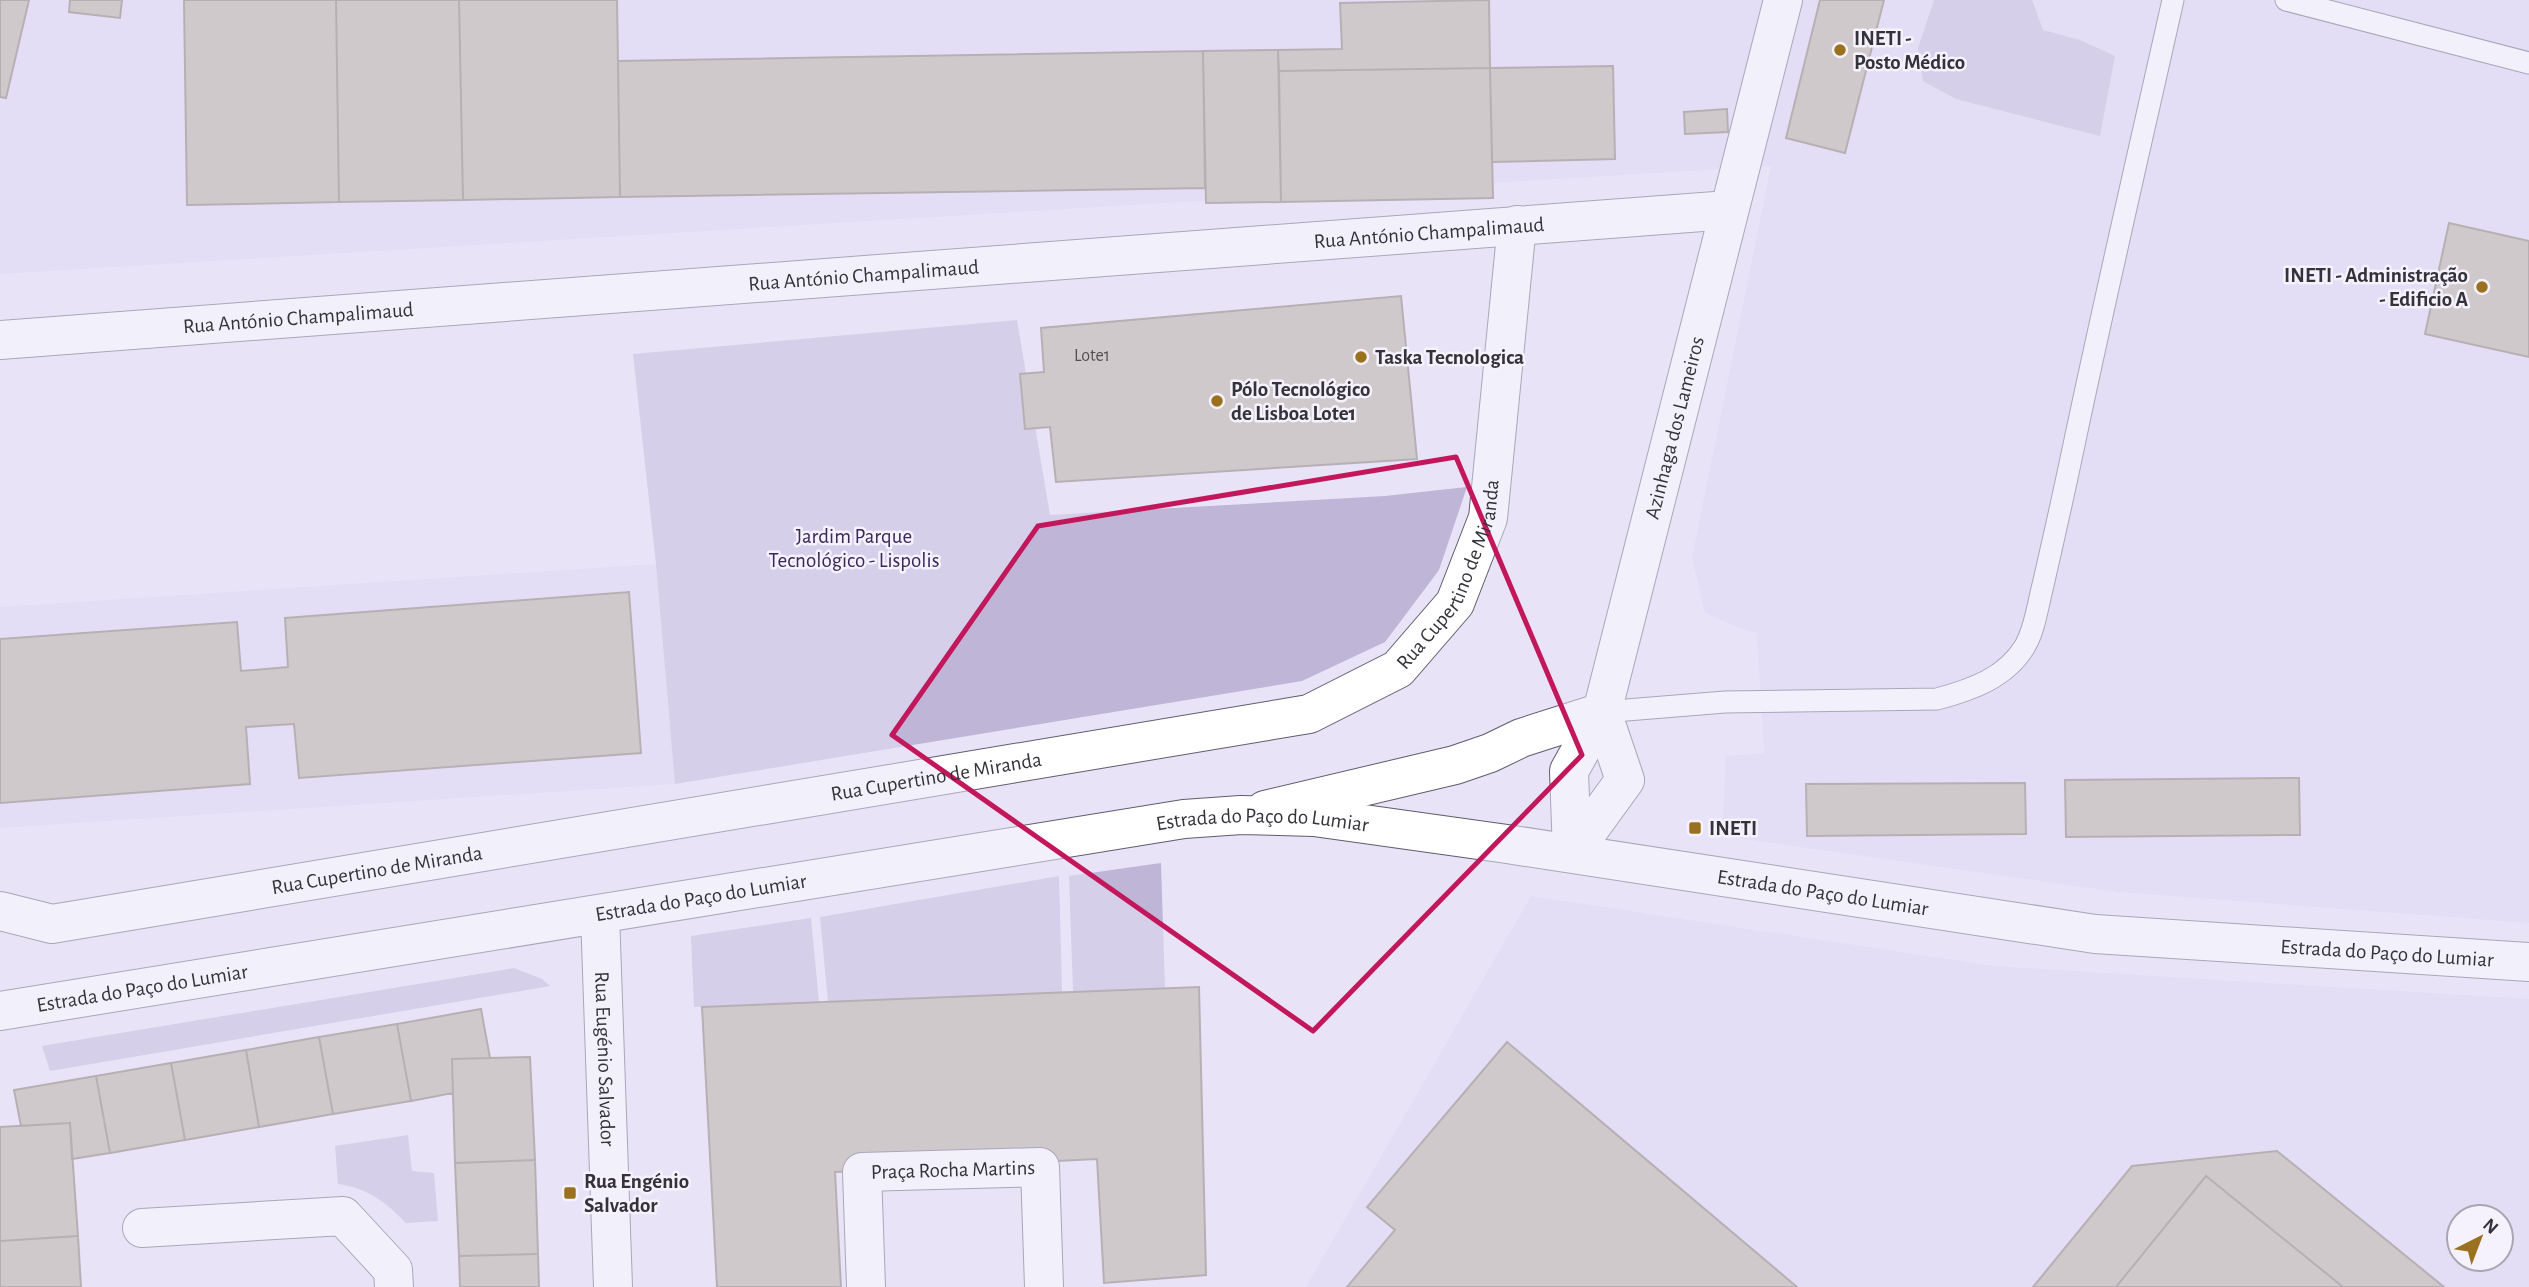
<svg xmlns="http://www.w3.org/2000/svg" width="2529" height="1287" viewBox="0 0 2529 1287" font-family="'Alegreya Sans',sans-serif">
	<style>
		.built { fill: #ded7f1; fill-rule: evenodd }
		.green { fill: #beb5d7 }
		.building { fill: #b3a998; stroke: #7b7262; stroke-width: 2 }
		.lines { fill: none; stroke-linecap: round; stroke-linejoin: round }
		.lane-casing { stroke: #605c6d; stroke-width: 23 }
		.street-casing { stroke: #605c6d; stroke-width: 40 }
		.secondary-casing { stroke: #605c6d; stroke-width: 40 }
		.lane { stroke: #fff; stroke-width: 21 }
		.street { stroke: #fff; stroke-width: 38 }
		.secondary { stroke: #fff; stroke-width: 38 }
		.marked { fill: none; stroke: #c2185b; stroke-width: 5; stroke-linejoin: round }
		.poi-dot { fill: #9a721f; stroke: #f5f2fe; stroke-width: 2.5 }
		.labels { text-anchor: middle; stroke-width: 5; stroke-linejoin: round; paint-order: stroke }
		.number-label { font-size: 18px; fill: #545052 }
		.poi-label { font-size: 21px; font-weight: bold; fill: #35333a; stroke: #f5f2fe; text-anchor: start }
		.street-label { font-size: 21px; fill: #35333a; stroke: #f5f2fe }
		.park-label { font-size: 21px; fill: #392859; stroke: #f5f2fe }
	</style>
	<rect width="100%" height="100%" fill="#e8e3f7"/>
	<path class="built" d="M 0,0 L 2529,0 L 2529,923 L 2118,892 L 1722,836 L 1726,756 L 1764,753 L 1757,633 L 1729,624 L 1705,613 L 1692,558 L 1771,166 L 0,274 Z
		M 656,564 L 675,784 L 0,828 L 0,607 Z
		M 1531,896 L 1994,966 L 2529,999 L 2529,1287 L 1306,1287 ZM 2459,1217 L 2501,1217 L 2501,1259 L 2459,1259 Z"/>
	<path class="green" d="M 1934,0 L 2032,0 L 2043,30 L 2080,40 L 2115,56 L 2100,136 L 1956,99 L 1923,81 L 1918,48 Z
		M 1017,320 L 1050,515 L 1385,496 L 1467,487 L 1439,570 L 1385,642 L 1302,681 L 675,784 L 656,564 L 633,354 Z
		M 1161,863 L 1165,989 L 1073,992 L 1069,876 Z
		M 1059,876 L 1062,992 L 828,1002 L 820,917 Z
		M 811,918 L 819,1002 L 694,1007 L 691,936 Z
		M 514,968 L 542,979 L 550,986 L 50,1071 L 42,1046 Z
		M 408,1135 L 412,1171 L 434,1173 L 438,1221 L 406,1223 C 386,1202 367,1188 338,1184 L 335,1146 Z"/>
	<path class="building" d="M 0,0 L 29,0 L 6,98 L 0,97 Z
		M 70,0 L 122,0 L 120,18 L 69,12 Z
		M 184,0 L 336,0 L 339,202 L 187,205 Z
		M 336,0 L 459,0 L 463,200 L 339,202 Z
		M 459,0 L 617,0 L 620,197 L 463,200 Z
		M 1489,0 L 1490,68 L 1279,71 L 1278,50 L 1342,49 L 1340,3 Z
		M 1820,0 L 1884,0 L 1845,153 L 1786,138 Z
		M 1278,50 L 1281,202 L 1206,203 L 1203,51 Z
		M 1203,51 L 1205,188 L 620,197 L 618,61 Z
		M 1613,66 L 1615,159 L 1492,162 L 1490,68 Z
		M 1490,68 L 1493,198 L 1281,202 L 1279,71 Z
		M 1727,109 L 1728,132 L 1685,134 L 1684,112 Z
		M 2449,223 L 2529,241 L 2529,357 L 2425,334 Z
		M 1401,296 L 1417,459 L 1056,482 L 1050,427 L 1025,429 L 1020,374 L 1044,372 L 1041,328 Z
		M 629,592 L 641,753 L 299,778 L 294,724 L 246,727 L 250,784 L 0,803 L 0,639 L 237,622 L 241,671 L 288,667 L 285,618 Z
		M 2299,778 L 2300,835 L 2066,837 L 2065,780 Z
		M 2025,783 L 2026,834 L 1807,836 L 1806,784 Z
		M 1199,987 L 1206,1275 L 1104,1283 L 1097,1159 L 835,1172 L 841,1287 L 717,1287 L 702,1007 Z
		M 481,1009 L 490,1058 L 452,1059 L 453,1093 L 411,1101 L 397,1024 Z
		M 397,1024 L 411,1101 L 333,1114 L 319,1037 Z
		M 319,1037 L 333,1114 L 259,1127 L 246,1050 Z
		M 1507,1042 L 1797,1287 L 1347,1287 L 1395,1230 L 1367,1207 Z
		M 246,1050 L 259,1127 L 185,1140 L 171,1063 Z
		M 530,1057 L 535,1160 L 455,1163 L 452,1059 Z
		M 171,1063 L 185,1140 L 110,1153 L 96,1076 Z
		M 96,1076 L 110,1153 L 72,1159 L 70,1123 L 21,1126 L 14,1090 Z
		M 70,1123 L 78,1236 L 0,1241 L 0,1127 Z
		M 2277,1151 L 2444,1287 L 2343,1287 L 2206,1176 L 2116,1287 L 2033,1287 L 2132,1166 Z
		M 535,1160 L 538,1254 L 459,1256 L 455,1163 Z
		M 2206,1176 L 2343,1287 L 2116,1287 Z
		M 78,1236 L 81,1287 L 0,1287 L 0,1241 Z
		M 538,1254 L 539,1287 L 460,1287 L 459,1256 Z"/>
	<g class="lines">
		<defs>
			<path id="lane" d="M 2286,0 L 2529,63
				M 1602,712 L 1725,702 L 1937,699 C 1971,690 2006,678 2025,646 C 2035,629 2038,604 2043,585 C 2054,537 2065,488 2075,440 C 2106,293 2140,147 2173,0"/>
			<g id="street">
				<path id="s1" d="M 0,340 L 1729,210"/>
				<path d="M 1265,810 L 1455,765 L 1490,753 L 1521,738 L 1602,712"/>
				<path id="s2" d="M 1572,853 L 1569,771 L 1602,712 L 1783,0"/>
				<path d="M 1572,853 L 1625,780 L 1602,712"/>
				<path id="s3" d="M 0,911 L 52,924 L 1309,714 L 1398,669 L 1455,603 L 1488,518 L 1517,225"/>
				<path id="s4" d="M 600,914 L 613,1287"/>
				<path d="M 142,1228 L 343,1216 L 393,1270 L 394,1287"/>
				<path id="s5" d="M 866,1287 L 862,1172 L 1040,1167 L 1044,1287"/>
			</g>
			<g id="secondary">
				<path id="s6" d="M 0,1011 L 1184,819 L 1241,815 L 1314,817 L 1507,844 L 2095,934 L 2529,962"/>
			</g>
		</defs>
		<use href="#lane" class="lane-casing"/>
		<use href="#street" class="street-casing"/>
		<use href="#secondary" class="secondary-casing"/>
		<use href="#lane" class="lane"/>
		<use href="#street" class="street"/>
		<use href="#secondary" class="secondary"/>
	</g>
	<path d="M0 0H2529V1287H0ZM 1456,457 L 1582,755 L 1313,1031 L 892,735 L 1038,526 Z" fill="#e8e3f7" fill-opacity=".55" fill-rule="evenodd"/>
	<path class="marked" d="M 1456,457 L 1582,755 L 1313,1031 L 892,735 L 1038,526 Z"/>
	<g class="poi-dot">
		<circle cx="1840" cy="50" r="7"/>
		<circle cx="2482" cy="287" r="7"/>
		<circle cx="1361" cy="357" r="7"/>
		<circle cx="1217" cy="401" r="7"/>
		<rect x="1688" y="821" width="14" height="14" rx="3.5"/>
		<rect x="563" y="1186" width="14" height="14" rx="3.5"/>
	</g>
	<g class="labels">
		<g class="number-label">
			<text x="1092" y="361">Lote1</text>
		</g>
		<g class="poi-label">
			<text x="1854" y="45">INETI -<tspan x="1854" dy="24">Posto Médico</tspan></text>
			<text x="2468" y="282" text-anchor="end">INETI - Administração<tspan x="2468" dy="24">- Edificio A</tspan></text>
			<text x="1375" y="364">Taska Tecnologica</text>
			<text x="1231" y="396">Pólo Tecnológico<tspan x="1231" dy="24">de Lisboa Lote1</tspan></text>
			<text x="1709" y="835">INETI</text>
			<text x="584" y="1188">Rua Engénio<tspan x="584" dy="24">Salvador</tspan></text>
		</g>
		<g class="street-label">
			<text dy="7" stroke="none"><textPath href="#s1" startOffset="1433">Rua António Champalimaud</textPath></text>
			<text dy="7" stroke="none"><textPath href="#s1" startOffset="866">Rua António Champalimaud</textPath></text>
			<text dy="7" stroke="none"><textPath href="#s1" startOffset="299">Rua António Champalimaud</textPath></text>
			<text dy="7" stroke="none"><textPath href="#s2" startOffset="443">Azinhaga dos Lameiros</textPath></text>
			<text dy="7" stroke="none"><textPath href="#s3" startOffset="1538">Rua Cupertino de Miranda</textPath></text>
			<text dy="7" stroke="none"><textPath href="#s3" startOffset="950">Rua Cupertino de Miranda</textPath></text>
			<text dy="7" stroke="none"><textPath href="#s6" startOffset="1278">Estrada do Paço do Lumiar</textPath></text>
			<text dy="7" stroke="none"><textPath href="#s3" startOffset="383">Rua Cupertino de Miranda</textPath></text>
			<text dy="7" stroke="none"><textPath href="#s6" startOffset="1844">Estrada do Paço do Lumiar</textPath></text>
			<text dy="7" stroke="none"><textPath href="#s6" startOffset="710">Estrada do Paço do Lumiar</textPath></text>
			<text dy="7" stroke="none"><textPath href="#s6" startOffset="2412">Estrada do Paço do Lumiar</textPath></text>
			<text dy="7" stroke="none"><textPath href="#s6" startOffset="144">Estrada do Paço do Lumiar</textPath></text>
			<text dy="7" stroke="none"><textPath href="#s4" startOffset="145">Rua Eugénio Salvador</textPath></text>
			<text dy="7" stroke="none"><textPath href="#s5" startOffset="206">Praça Rocha Martins</textPath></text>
		</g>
		<g class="park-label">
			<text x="854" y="543">Jardim Parque<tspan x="854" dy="24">Tecnológico - Lispolis</tspan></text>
		</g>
	</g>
	<g transform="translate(2480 1238) rotate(42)"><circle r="33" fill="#f5f2fe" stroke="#a8a6b0" stroke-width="2"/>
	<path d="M0-5L12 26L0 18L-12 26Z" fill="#9a721f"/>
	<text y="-10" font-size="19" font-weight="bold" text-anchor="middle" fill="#35333a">N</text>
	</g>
</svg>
